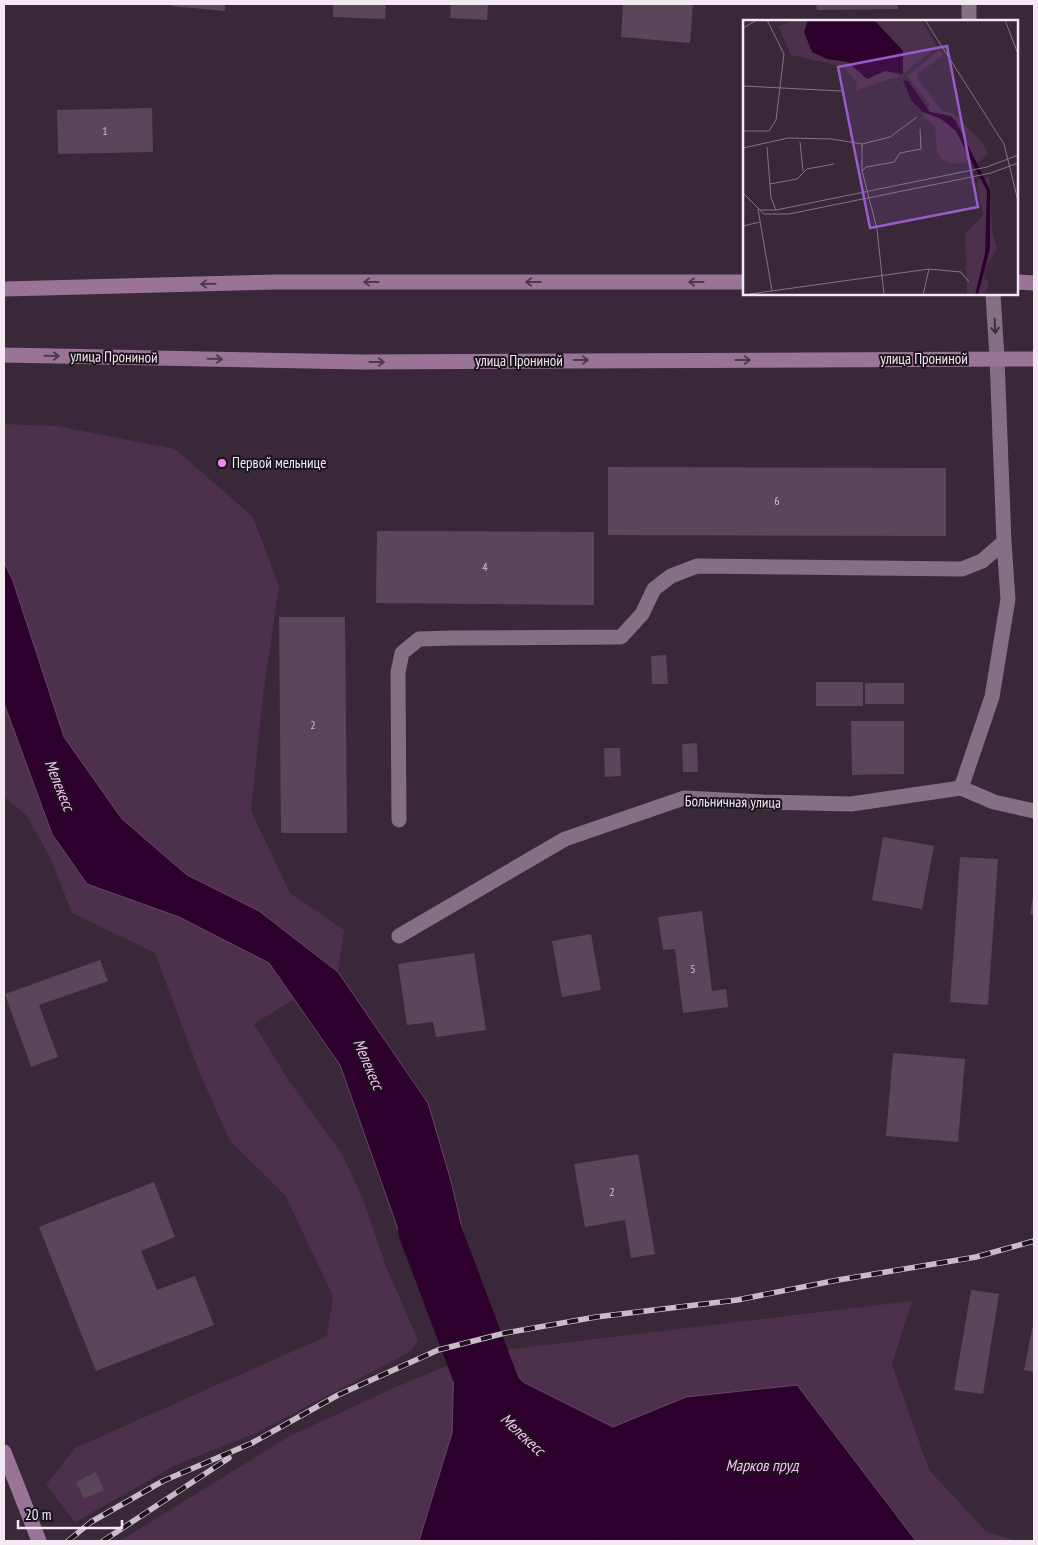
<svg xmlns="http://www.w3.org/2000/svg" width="1038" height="1545" viewBox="0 0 1038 1545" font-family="'PT Sans Narrow',sans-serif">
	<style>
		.green { fill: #4d304c }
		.water { fill: #2d002d; stroke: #694668 }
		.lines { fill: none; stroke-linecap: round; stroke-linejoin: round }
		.river { stroke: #2d002d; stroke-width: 62 }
		.building { fill: #5a4658 }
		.minor { stroke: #846f83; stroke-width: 15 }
		.tertiary { stroke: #846f83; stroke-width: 15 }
		.secondary { stroke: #997497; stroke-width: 15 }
		.rail-casing { stroke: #c9bcc8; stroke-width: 5.5 }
		.rail { stroke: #1c141b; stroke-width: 4; stroke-dasharray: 11; stroke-linecap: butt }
		.oneway { stroke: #4e3a4d }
		.oneway2 { stroke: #3b2f3a }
		.poi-dot { fill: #f489f0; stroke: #1c141b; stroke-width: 2 }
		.labels { text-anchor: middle; stroke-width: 4; stroke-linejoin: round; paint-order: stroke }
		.number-label { font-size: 12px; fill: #cec0cc }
		.street-label { font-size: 15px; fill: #f4e8f3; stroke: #1c141b }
		.poi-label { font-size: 15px; fill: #f4e8f3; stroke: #1c141b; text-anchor: start }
		.water-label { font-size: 16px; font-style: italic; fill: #febffb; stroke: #1c141b }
		.inset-road { fill: none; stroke: #847583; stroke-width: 1 }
		.view { fill: #995bcc; fill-opacity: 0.15; stroke: #995bcc; stroke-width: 2.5 }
		.inset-edge { fill: none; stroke: #f4e8f3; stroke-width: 2.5 }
	</style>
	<rect width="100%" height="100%" fill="#392838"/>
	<path class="green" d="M 4,424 L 56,426 L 175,449 L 253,517 L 279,586 L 263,695 L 251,811 L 290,893 L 344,930 L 338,972 L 254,1024 L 287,1078 L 342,1154 L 363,1199 L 387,1269 L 418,1340 L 411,1351 L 378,1369 L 256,1433 L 176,1465 L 75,1522 L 46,1485 L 75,1448 L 327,1336 L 333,1296 L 285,1195 L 230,1141 L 200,1074 L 155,953 L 72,913 L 50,857 L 26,815 L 4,797 Z
		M 912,1301 L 892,1364 L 929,1470 L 987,1532 L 1017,1541 L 916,1541 L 797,1385 L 686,1397 L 613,1427 L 525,1383 L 488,1352 Z
		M 454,1363 L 452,1433 L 419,1541 L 120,1541 L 288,1437 L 389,1390 Z"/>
	<path class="water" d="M 4,562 L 13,581 L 64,737 L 122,819 L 187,875 L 259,911 L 338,972 L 428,1103 L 451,1181 L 473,1275 L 459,1310 L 418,1286 L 340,1065 L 269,963 L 179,917 L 87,884 L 52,834 L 4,703 Z
		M 488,1352 L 525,1383 L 613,1427 L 686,1397 L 797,1385 L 916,1541 L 419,1541 L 452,1433 L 454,1363 L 474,1355 Z"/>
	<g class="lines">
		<path class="river" d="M 429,1229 L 500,1417 L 647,1541"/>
	</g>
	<path class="building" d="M 171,4 L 225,4 L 225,11 L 171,6 Z
		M 333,4 L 386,4 L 385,19 L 333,17 Z
		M 451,4 L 488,4 L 487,20 L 450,18 Z
		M 623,4 L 693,4 L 690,43 L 621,37 Z
		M 816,4 L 898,4 L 898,9 L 817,10 Z
		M 152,108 L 153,152 L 58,154 L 57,110 Z
		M 608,467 L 946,468 L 946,536 L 608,535 Z
		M 377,531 L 594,532 L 594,605 L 376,603 Z
		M 279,617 L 345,617 L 347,833 L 281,833 Z
		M 666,655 L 668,684 L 652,684 L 651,656 Z
		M 816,682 L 863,682 L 863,706 L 816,706 Z
		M 865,683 L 904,683 L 904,704 L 865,704 Z
		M 851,721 L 904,721 L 904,774 L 852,775 Z
		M 697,743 L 698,772 L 683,772 L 682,744 Z
		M 604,748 L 620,748 L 621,776 L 605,777 Z
		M 883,837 L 934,846 L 922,909 L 872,900 Z
		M 960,857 L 998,859 L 988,1005 L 950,1002 Z
		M 1033,897 L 1034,897 L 1034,915 L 1030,914 Z
		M 702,911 L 712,991 L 726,989 L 728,1007 L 683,1013 L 675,949 L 663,950 L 658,917 Z
		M 591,934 L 601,990 L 562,997 L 552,941 Z
		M 474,953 L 486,1030 L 436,1037 L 433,1022 L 407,1025 L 398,964 Z
		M 100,960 L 108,981 L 39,1005 L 58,1057 L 31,1067 L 5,994 Z
		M 893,1053 L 965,1059 L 958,1142 L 886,1136 Z
		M 638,1154 L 655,1254 L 631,1258 L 625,1220 L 585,1227 L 574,1164 Z
		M 154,1182 L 175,1237 L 141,1251 L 157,1290 L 195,1276 L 214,1325 L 96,1371 L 39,1227 Z
		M 971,1290 L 999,1294 L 983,1394 L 954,1390 Z
		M 1033,1325 L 1034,1326 L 1034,1372 L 1024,1370 Z
		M 96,1472 L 104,1490 L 84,1499 L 76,1482 Z"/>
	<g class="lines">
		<path class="minor" d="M 961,788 L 992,697 L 1008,599 L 1004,542
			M 399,820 L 398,672 L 402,653 L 419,639 L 453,638 L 621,637 L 642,614 L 654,589 L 671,576 L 697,566 L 962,569 L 982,561 L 1004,542 L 997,358
			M 399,936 L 565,839 L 684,798 L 764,802 L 851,804 L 961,788 L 994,802 L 1034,811"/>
		<path class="tertiary" d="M 969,4 L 969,21
			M 993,294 L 997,358"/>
		<path class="secondary" d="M 1017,282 L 1034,283
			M 4,289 L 276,282 L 744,282
			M 4,355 L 362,362 L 1034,359
			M 4,1452 L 39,1541"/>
		<defs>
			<path id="rail" d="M 68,1541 L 91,1522 L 163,1481 L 252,1443 L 338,1395 L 438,1350 L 505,1333 L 596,1317 L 737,1300 L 838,1280 L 976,1257 L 1034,1241
				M 103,1541 L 229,1458"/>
		</defs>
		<use href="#rail" class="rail-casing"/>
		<use href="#rail" class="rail"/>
	</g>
	<defs><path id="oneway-shaft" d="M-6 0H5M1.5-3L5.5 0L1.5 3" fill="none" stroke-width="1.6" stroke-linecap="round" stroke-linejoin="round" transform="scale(1.25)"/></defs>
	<g class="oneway">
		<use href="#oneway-shaft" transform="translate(371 282) rotate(180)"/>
		<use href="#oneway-shaft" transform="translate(533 282) rotate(180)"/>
		<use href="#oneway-shaft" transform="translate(696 282) rotate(180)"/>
		<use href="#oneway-shaft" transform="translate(208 284) rotate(179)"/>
		<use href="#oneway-shaft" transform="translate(52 356) rotate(1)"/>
		<use href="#oneway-shaft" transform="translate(215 359) rotate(1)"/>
		<use href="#oneway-shaft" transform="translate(581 360)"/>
		<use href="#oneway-shaft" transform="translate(743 360)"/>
		<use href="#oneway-shaft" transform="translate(377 362)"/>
	</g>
	<use class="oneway2" href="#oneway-shaft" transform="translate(995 326) rotate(87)"/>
	<circle class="poi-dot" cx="222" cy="463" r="5"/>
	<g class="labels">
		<g class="number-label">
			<text x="105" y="135">1</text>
			<text x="777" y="505">6</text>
			<text x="485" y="571">4</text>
			<text x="313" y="729">2</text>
			<text x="693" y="973">5</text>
			<text x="612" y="1196">2</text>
		</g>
		<g class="street-label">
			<text transform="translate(114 357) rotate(1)" y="5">улица Прониной</text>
			<text x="924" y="364">улица Прониной</text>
			<text x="519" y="366">улица Прониной</text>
			<text transform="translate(733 802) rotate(1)" y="5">Больничная улица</text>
		</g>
		<g class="poi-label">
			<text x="232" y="468">Первой мельнице</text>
		</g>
		<g class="water-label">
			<text transform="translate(60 785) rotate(68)" y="6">Мелекесс</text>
			<text transform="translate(369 1064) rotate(67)" y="6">Мелекесс</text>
			<text transform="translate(523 1434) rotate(43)" y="6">Мелекесс</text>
			<text x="762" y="1471">Марков пруд</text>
		</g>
	</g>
	<g transform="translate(743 20)">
		<rect width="275" height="275" fill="#392838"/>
		<path d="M 54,0 L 65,0 L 61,12 L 84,39 L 105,42 L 124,59 L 142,50 L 157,56 L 113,70 L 114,63 L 101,47 L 48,35 L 35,6 ZM 131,0 L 178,0 L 194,26 L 160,54 L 160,31 ZM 196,30 L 200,33 L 198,37 L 174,54 L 174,58 L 199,91 L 209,93 L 236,118 L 245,133 L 238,141 L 207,144 L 198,138 L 194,131 L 192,107 L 180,97 L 180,92 L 187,85 L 164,56 ZM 246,157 L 249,210 L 254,229 L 242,249 L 241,259 L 246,261 L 244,269 L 240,275 L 224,275 L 222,214 L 240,196 L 234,165 L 237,159 Z" fill="#4d304c"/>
		<path d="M 65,0 L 131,0 L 160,31 L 160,54 L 142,51 L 124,59 L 105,42 L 84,39 L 69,32 L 61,12 ZM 160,60 L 165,61 L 187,92 L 208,96 L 213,101 L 247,170 L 247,229 L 235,275 L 232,275 L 234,267 L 242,233 L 244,171 L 213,111 L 198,99 L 180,92 L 168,80 Z" fill="#2d002d"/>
		<path class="inset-road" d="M 182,0 L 261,124 L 275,181M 262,0 L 275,34M 0,8 L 14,0M 0,66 L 98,71M 0,111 L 26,111 L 33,100 L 41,34 L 24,0M 57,122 L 60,151M 119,124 L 119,151M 24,127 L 28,178 L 33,190M 0,128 L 45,118 L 89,119 L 119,124 L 147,117 L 174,97M 27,164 L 54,159 L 64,149 L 91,144M 0,173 L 21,194 L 46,194 L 248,153 L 275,143M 15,189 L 29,271M 17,190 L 33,190 L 244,147 L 275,135M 0,206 L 17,202M 0,275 L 186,249M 141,275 L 134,209 L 119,151 L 123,147 L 151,142 L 157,133 L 178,129 L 177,109M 180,275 L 186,249 L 218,252 L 226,262"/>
		<path class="view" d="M 204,26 L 235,187 L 127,208 L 95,47 Z"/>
		<rect width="275" height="275" class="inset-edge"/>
	</g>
	<rect width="1038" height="1545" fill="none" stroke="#f4e8f3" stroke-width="10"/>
	<path d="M18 1520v8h104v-8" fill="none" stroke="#f4e8f3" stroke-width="2.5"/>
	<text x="25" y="1520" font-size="15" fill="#f4e8f3" stroke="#1c141b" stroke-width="4" paint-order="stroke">20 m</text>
</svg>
